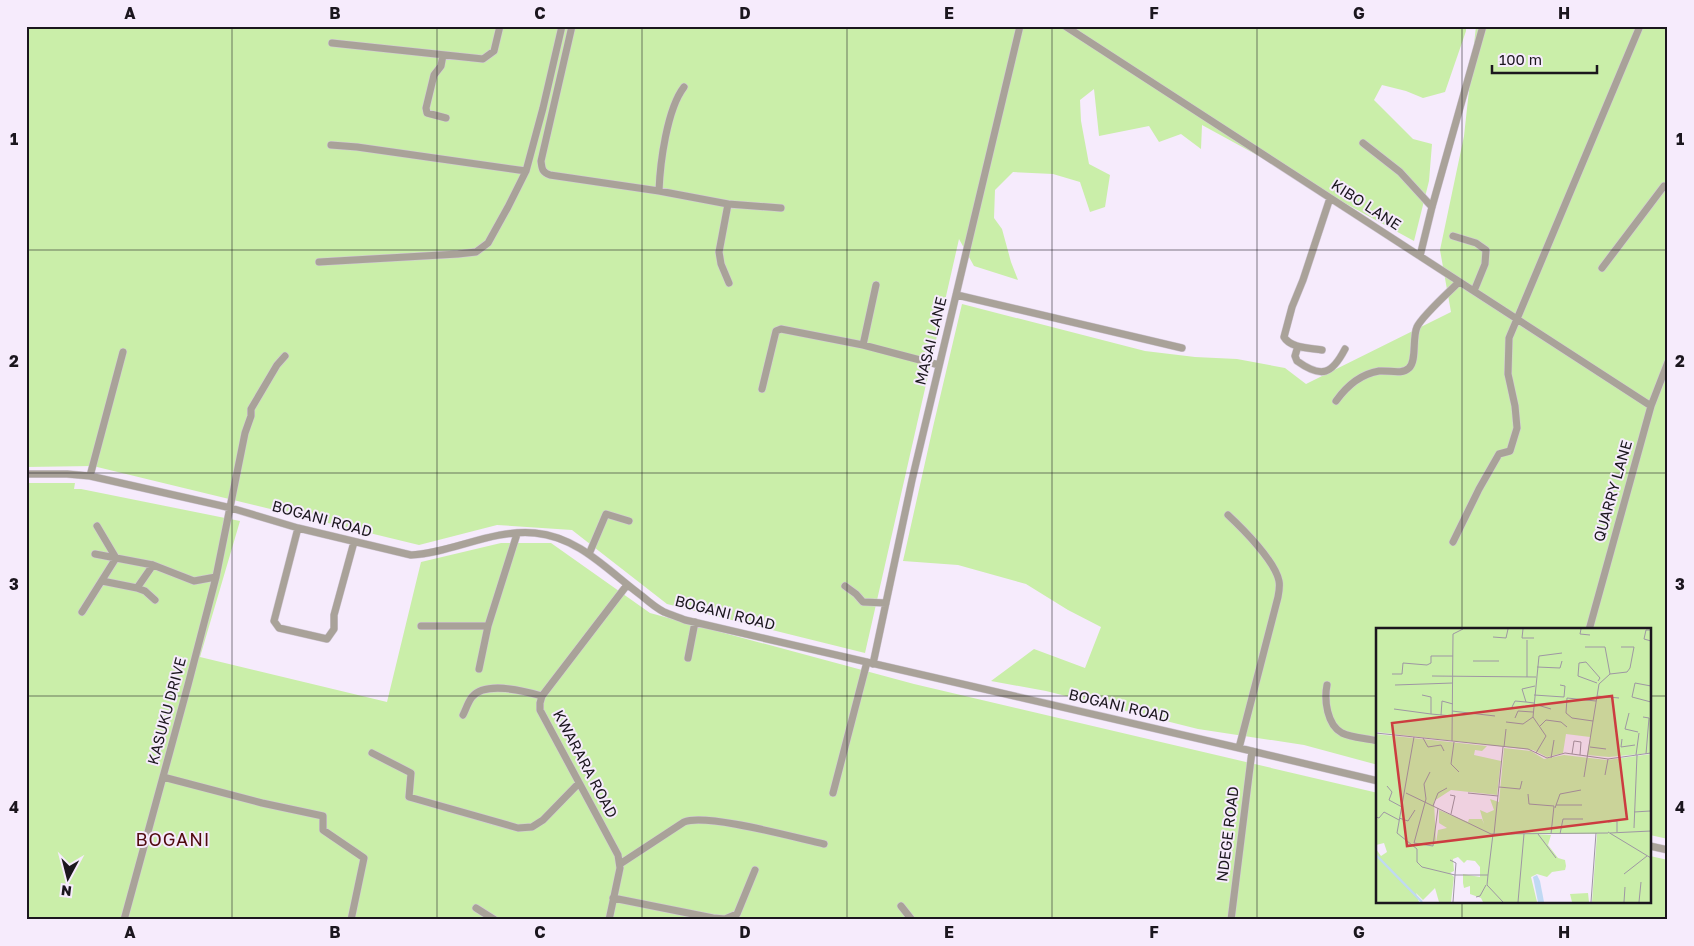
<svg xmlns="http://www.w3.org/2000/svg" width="1694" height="946" viewBox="0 0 1694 946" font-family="'Golos Text',sans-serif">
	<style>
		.green { fill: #caeea9 }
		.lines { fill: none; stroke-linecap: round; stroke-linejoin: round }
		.minor-casing { stroke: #d3c9d8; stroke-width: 8 }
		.minor { stroke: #a9a299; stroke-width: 7 }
		.grid { fill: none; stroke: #1b161e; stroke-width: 1; stroke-opacity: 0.55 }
		.labels { text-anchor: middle; stroke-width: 4; stroke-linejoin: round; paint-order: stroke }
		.street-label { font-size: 15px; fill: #1b161e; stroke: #f6ebfc }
		.quarter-label { font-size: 18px; letter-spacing: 1px; fill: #500b0f; stroke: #f6ebfc }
		.inset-river { fill: none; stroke: #c0d9f3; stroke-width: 2.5 }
		.inset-road { fill: none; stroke: #9e96a3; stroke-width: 1 }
		.view { fill: #cc3c40; fill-opacity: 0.15; stroke: #cc3c40; stroke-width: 2.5 }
		.inset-edge { fill: none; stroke: #1b161e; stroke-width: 2.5 }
		.neatline { fill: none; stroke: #1b161e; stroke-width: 2 }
		.grid-label { font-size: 16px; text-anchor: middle; font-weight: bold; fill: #1b161e }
	</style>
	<rect width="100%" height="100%" fill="#f6ebfc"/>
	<path class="green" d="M 26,26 L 1466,26 L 1466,31 L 1445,92 L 1423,98 L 1406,91 L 1382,85 L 1374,100 L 1413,139 L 1432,144 L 1429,181 L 1414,241 L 1202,125 L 1201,149 L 1181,134 L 1159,142 L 1149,126 L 1099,136 L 1094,89 L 1080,100 L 1081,121 L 1089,164 L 1110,175 L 1105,207 L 1090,212 L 1080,182 L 1053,174 L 1013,172 L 995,190 L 994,218 L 1002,229 L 1011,262 L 1018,280 L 974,266 L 959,239 L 865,653 L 667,604 L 572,530 L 497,525 L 419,545 L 93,466 L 26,467 Z
		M 1476,26 L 1668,26 L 1668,839 L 1650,835 L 1650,630 L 1378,630 L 1378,765 L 1304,745 L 1198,729 L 1046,691 L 991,681 L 1034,649 L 1085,668 L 1101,627 L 1068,610 L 1026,584 L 958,565 L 903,561 L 933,427 L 962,304 L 1145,351 L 1195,357 L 1237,359 L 1285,368 L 1306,384 L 1451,312 L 1440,250 L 1464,136 Z
		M 26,483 L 75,483 L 74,489 L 81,489 L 240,521 L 200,657 L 387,702 L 421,562 L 501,543 L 551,543 L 650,613 L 914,684 L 1378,793 L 1378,902 L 1650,902 L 1650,856 L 1668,860 L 1668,920 L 26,920 Z"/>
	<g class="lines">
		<defs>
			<path id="minor" d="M 572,26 L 541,161 C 542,169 542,172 550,175 L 659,191 L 728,204 L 719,252 L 721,264 L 729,283
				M 1065,26 L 1651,406
				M 332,43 L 483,59 L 494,51 L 500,26
				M 443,55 L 441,66 L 434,75 L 426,108 L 427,113 L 446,118
				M 1363,143 L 1400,172 L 1432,207
				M 331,145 L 357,147 L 526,171
				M 659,191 C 660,163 667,109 684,87
				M 728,204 L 781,208
				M 1453,236 L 1476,243 L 1486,250 L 1485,264 L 1474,291
				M 1420,256 L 1432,207 L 1483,26
				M 319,262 L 458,254 L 476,252 L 488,243 L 508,207 L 526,171 L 543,108 L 562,26
				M 1602,268 L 1664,186 L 1668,188
				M 957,295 L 1182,348
				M 863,345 L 876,285
				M 1298,346 L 1295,356 L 1297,361 C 1322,379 1332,374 1345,349
				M 1322,350 C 1310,348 1290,348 1284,337 L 1292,307 L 1303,280 L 1330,198
				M 762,389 L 776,331 L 781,329 L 863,345 L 939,365
				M 1336,401 C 1346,387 1361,374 1379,371 C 1389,370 1402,375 1409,368 C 1417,361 1412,338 1417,327 C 1422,316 1450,291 1459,282
				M 26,474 L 67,474 L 90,476 L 231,508 L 298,528 L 411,555 C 452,553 492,529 535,533 C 579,537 608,571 642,596 C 649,602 656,608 664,612 C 671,615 678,617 685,620 L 1239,748 L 1378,781
				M 90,476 L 123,352
				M 1228,515 C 1243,529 1275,561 1279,581 C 1280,586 1279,592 1278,597 L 1239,748
				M 298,528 L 274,621 L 279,628 L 327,639 L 334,629 L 334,615 L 354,542
				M 1453,542 L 1479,489 L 1499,454 L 1510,451 L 1517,428 L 1515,406 L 1508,374 L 1509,338 L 1640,26
				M 95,554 L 153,565 L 194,581 L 216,577
				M 589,554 L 606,514 L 629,521
				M 102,581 L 137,588 L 153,565
				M 845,586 L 856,594 L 863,602 L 886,603
				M 137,588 L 145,591 L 155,600
				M 82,612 L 116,558 L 97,526
				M 421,626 L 488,626
				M 1589,630 L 1651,406 L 1668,362
				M 688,658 L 695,622
				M 873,664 L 912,480 L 1020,26
				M 479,669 L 488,626 L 517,534
				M 1327,685 C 1324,700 1327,725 1342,733 C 1352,738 1367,738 1378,741
				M 463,715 C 466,709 468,702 472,697 C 485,681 525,691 542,696
				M 372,753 L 411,773 L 409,797 L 518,828 L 532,827 L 543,820 L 579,783
				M 163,777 L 262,803 L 323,816 L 323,830 L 364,858 L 351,920
				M 833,793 L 867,662
				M 1650,846 L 1668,850
				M 620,864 L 684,822 C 707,813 796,838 824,844
				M 613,898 L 713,918 L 725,919 L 737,914 L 755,870
				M 901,906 L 912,920
				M 476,908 L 495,920
				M 124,920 L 188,685 L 216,577 L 245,433 L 251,416 L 251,409 L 277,365 L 285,356
				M 609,920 L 620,868 L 618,855 L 540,710 L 540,703 L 542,696 L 627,585
				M 1231,920 L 1252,751"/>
		</defs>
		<use href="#minor" class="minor-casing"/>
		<use href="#minor" class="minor"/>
	</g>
	<path class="grid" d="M 232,26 L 232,920M 437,26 L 437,920M 642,26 L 642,920M 847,26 L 847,920M 1052,26 L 1052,920M 1257,26 L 1257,920M 1462,26 L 1462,630M 26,250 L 1668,250M 26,473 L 1668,473M 26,696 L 1378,696M 1650,696 L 1668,696M 1462,902 L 1462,920"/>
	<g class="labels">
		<g class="street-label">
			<text transform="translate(1366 205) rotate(33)" y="5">KIBO LANE</text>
			<text transform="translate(931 341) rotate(-76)" y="5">MASAI LANE</text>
			<text transform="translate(1613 491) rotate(-74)" y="5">QUARRY LANE</text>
			<text transform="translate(322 519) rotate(15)" y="5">BOGANI ROAD</text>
			<text transform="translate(725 613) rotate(14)" y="5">BOGANI ROAD</text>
			<text transform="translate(1119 706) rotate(13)" y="5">BOGANI ROAD</text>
			<text transform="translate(167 711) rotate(-75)" y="5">KASUKU DRIVE</text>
			<text transform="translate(585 764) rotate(62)" y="5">KWARARA ROAD</text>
			<text transform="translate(1228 834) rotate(-83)" y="5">NDEGE ROAD</text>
		</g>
		<g class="quarter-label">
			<text x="173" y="846">BOGANI</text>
		</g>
	</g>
	<g transform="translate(1376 628)">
		<rect width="275" height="275" fill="#f6ebfc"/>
		<path d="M 0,1 L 275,1 L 275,125 L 233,129 L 211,127 L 214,109 L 190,106 L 187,125 L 171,129 L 157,122 L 0,104 ZM 0,106 L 111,118 L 106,123 L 99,122 L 98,127 L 125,133 L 121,167 L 75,162 L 58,173 L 60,215 L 62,202 L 71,200 L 63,195 L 63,182 L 92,194 L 93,191 L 106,191 L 108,196 L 104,182 L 111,185 L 118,182 L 114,171 L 123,174 L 128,120 L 155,123 L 168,131 L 188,127 L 231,132 L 275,126 L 275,274 L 216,274 L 221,206 L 158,206 L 175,207 L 172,217 L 182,230 L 189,232 L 190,238 L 189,242 L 176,244 L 171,249 L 161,246 L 155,249 L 161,274 L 107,274 L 105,270 L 94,266 L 94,258 L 88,260 L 87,255 L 87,246 L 104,249 L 104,239 L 99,233 L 91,232 L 88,235 L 82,229 L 77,231 L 78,243 L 74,245 L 78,249 L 75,274 L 63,274 L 59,260 L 47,272 L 40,265 L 43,274 L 0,274 L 0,221 L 5,228 L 11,224 L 8,215 L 0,217 ZM 212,265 L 213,274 L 196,274 L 194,266 Z" fill="#caeea9"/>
		<path d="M 161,247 L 164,253 L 168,274 L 162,274 L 157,249 Z" fill="#c0d9f3"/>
		<path class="inset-river" d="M 0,227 L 46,274"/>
		<path class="inset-road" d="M 147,1 L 146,10 L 158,10M 205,1 L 204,6 L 214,7M 275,2 L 270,2 L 268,11 L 275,13M 117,9 L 130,10 L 132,1M 151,12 L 151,49M 209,19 L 229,19 L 234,46M 97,33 L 123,33M 161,39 L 184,40 L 186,33M 16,46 L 26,46 L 27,35 L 51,37 L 55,35 L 55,28 L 77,28M 56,48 L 160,49M 221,55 L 202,48 L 203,35 L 210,34 L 224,50 L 222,53M 19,57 L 77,55M 275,58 L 259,55 L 256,69 L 275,74M 158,67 L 188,69 L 189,58 L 184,57M 221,68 L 243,70M 191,70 L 190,85 L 196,90 L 217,93M 191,70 L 220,73M 158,75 L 150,74 L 146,61 L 159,58M 158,76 L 175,81M 136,79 L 139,73 L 150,74M 18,81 L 55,86 L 55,69 L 46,67M 76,83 L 119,88M 253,85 L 249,101 L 262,104M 55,86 L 76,88M 65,87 L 66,73 L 77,76M 267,89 L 273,90 L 270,126M 139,90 L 142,83 L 157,84M 130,94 L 147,96 L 157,89M 163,99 L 170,92 L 185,94 L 191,99M 0,105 L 152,121 L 171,130 L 189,125 L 232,131 L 275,125M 38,109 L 21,205 L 41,221 L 41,234 L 46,239 L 79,247 L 80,235 L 74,232M 47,110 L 52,119 L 65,117 L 68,123M 246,111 L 245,119 L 259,117M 76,113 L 77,6 L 87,1M 78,114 L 75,136 L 83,144M 128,119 L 130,101M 214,119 L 230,121M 160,125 L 170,108 L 157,89 L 163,28 L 186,25M 196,126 L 198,113 L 205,114 L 204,127M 260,127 L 263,105M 175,130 L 178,112M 54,144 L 48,156 L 50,171 L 38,215 L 57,218 L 62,180M 229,147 L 232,131M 208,149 L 223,56 L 234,46 L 251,44 L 254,40 L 258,19 L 245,19M 11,158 L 16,164 L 13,172 L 26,179M 123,159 L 144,161 L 146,153M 30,165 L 115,206 L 232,205M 92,165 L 122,168M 152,166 L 153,176 L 178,178 L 175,206M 74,167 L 79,168 L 75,186M 180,177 L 206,177M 57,178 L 62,165 L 71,160M 179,180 L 184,166 L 205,162M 258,184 L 274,183M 0,189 L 3,190 L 8,184 L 23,192M 23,190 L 32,193 L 39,182M 232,194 L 241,193 L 241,204M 258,200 L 261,127M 232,204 L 275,230M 234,205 L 275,203M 118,206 L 127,119M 162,206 L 180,230M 184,206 L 187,191 L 207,191M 248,246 L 271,228M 112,247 L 111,257 L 127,274M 100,269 L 104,268 L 110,257M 77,274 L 79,247 L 112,247 L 117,206M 142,274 L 148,206M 215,274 L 220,205M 248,274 L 249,259M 263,274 L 265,254"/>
		<path class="view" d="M 236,68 L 251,191 L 31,218 L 16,95 Z"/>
		<rect width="275" height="275" class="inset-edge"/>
	</g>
	<rect width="1694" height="946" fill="none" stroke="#f6ebfc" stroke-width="55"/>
	<g transform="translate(68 878) rotate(187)" stroke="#f6ebfc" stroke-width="4" paint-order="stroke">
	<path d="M0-4L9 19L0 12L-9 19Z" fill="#1b161e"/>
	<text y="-8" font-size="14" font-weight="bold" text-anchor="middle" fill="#1b161e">N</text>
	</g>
	<path d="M1492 65v8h105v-8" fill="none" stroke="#1b161e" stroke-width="2.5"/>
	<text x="1499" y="65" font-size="15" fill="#1b161e" stroke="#f6ebfc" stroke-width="4" paint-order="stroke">100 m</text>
	<rect x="28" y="28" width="1638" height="890" class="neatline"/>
	<g class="grid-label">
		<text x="130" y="19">A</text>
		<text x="335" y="19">B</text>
		<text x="540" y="19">C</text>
		<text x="745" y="19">D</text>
		<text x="949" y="19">E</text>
		<text x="1154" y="19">F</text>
		<text x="1359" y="19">G</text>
		<text x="1564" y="19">H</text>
		<text x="14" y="145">1</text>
		<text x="1680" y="145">1</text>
		<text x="14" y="367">2</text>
		<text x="1680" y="367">2</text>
		<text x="14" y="590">3</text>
		<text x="1680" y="590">3</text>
		<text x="14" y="813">4</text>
		<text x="1680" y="813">4</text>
		<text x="130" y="938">A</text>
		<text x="335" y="938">B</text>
		<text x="540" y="938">C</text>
		<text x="745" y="938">D</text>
		<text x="949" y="938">E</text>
		<text x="1154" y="938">F</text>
		<text x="1359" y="938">G</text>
		<text x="1564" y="938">H</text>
	</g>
</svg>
